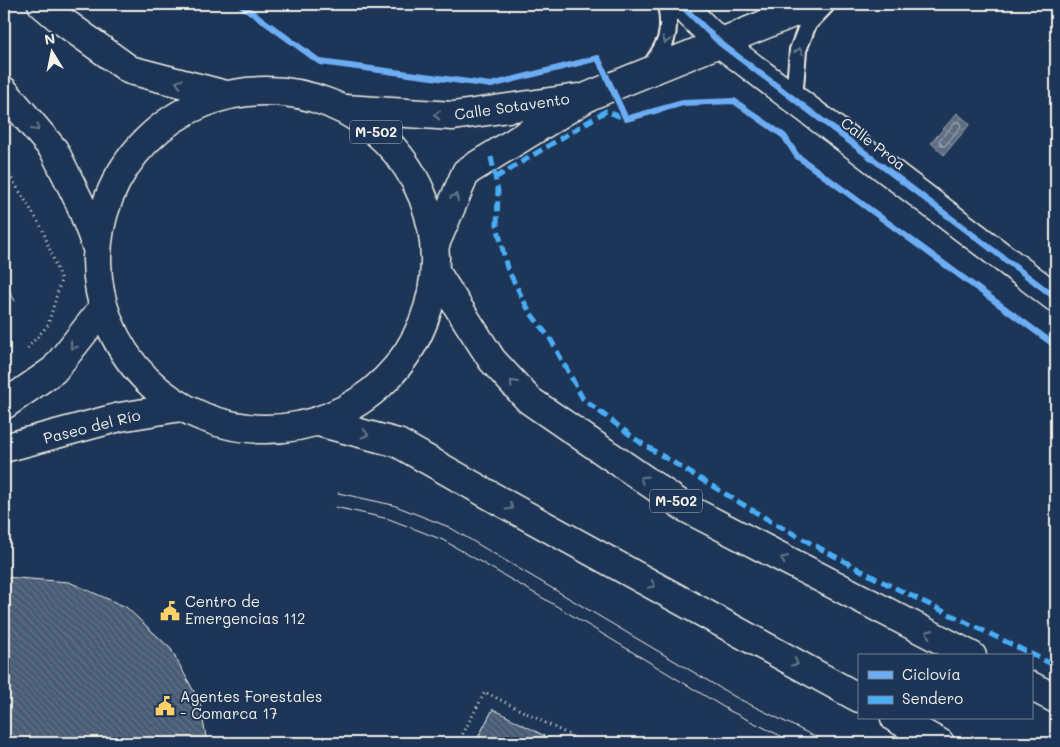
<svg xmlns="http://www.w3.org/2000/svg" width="1060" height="747" viewBox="0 0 1060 747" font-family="Mali,sans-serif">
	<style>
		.water { fill: url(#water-waves); stroke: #9aa2ab }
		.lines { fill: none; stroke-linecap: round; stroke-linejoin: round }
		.shore { stroke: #b8bcbf; stroke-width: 1 }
		.building { fill: url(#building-back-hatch); stroke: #f4f1e8 }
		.lane-casing { stroke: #f4f1e8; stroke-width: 20 }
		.street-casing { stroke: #f4f1e8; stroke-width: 31 }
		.highway-casing { stroke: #f4f1e8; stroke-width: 31 }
		.path { stroke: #f4f1e8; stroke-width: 3; stroke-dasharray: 1 4; stroke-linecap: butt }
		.lane { stroke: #1d3557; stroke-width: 16 }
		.street { stroke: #1d3557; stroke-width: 28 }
		.highway { stroke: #1d3557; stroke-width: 28 }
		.tram { stroke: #f4f1e8; stroke-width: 1 }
		.quiet { stroke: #49aef6; stroke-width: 5; stroke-dasharray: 10 5; stroke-linecap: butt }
		.cycleway-casing { stroke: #1d3557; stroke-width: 9 }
		.cycleway { stroke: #6dadf4; stroke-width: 6 }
		.oneway { stroke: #68778a }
		.labels { text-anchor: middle; stroke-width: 4; stroke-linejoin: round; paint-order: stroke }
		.shield { fill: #1d3557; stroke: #b4b9bc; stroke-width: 1 }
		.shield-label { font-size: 14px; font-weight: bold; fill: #f4f1e8 }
		.street-label { font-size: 15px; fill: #f4f1e8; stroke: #1d3557 }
		.poi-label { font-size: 15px; fill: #f4f1e8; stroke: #1d3557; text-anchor: start }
	</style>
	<defs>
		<pattern id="water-waves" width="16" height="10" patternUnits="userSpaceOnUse" patternTransform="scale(1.25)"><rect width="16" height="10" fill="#5e6d82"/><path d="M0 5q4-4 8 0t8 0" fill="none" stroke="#768294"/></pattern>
		<pattern id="building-back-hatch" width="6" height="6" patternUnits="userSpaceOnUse" patternTransform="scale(1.25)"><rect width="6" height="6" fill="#485b74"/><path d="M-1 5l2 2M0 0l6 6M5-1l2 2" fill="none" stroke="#637388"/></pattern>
	</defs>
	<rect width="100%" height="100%" fill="#1d3557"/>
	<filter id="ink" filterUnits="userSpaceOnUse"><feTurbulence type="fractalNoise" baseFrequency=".02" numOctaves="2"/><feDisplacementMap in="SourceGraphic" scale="10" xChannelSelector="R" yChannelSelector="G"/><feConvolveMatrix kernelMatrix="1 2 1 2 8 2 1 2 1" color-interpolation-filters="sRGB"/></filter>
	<g filter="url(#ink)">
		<path class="water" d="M 957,113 L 970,124 L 944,155 L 931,143 Z"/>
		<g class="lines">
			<path class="shore" d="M 956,122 L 959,122 L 961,126 L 945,146 L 942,146 L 939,141 Z"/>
		</g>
		<path class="building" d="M 4,577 L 69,582 L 126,607 L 171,649 L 200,703 L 207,743 L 4,743 Z
			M 493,709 L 558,743 L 475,743 Z"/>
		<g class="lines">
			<defs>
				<path id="lane" d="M 648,70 C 666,44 672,36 666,4
					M 794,99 L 798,50 L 808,24 L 827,4"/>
				<path id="street" d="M 680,4 L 720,43 L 1056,298
					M 345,109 L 453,116 L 578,98
					M 436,242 L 466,172 L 589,96 L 815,4
					M 4,405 L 54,370 L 103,308
					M 4,448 L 120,417 L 181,407"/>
				<path id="highway" d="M 42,4 L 61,20 L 130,70 L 226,95
					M97 260a169 169 0 1 1 338 0a169 169 0 1 1-338 0Z
					M 4,91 L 54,150 L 80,203 L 97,248
					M 437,274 L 492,360 L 529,400 L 686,508 L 972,656
					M 318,422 L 398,443 L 507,505 L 859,698
					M 1031,686 L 1056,699
					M 895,718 L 940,743"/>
			</defs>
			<use href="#lane" class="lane-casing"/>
			<use href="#street" class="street-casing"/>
			<use href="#highway" class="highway-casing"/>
			<path class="path" d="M 4,166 L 42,228 L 61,280 L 48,325 L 25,351
				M 458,743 L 485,692 L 585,743"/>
			<use href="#lane" class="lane"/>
			<use href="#street" class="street"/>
			<use href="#highway" class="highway"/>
			<path class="tram" d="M 4,280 L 15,301
				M 338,493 L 393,505 L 449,527 L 737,698 L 828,743
				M 335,507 L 389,519 L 443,540 L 553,604 L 730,711 L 795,743"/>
			<path class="quiet" d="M 491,157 L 498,191 L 497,225 L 507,268 L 529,311 L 551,340 L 583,399 L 641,443 L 777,525 L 877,579 L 1056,666
				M 495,178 L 606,111 L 626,119"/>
			<defs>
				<path id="cycleway" d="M 240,4 L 320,62 L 491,85 L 598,58 L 626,119 L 683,103 L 734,101 L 784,136 L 797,156 L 1056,346
					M 680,4 L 720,43 L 1056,298"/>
			</defs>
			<use href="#cycleway" class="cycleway-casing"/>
			<use href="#cycleway" class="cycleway"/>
		</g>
		<defs><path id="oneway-chevron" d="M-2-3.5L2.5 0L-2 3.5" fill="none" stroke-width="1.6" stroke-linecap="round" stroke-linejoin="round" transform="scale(1.25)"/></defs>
		<g class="oneway">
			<use href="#oneway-chevron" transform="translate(666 40) rotate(110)"/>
			<use href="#oneway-chevron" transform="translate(799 51) rotate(-77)"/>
			<use href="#oneway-chevron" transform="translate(179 83) rotate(-165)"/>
			<use href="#oneway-chevron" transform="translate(437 115) rotate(-176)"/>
			<use href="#oneway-chevron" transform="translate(36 128) rotate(49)"/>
			<use href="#oneway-chevron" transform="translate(455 197) rotate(-67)"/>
			<use href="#oneway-chevron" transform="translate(73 346) rotate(128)"/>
			<use href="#oneway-chevron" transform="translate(513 383) rotate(-132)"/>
			<use href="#oneway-chevron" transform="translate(365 434) rotate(14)"/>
			<use href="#oneway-chevron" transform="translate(643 479) rotate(-146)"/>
			<use href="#oneway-chevron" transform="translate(510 507) rotate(29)"/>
			<use href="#oneway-chevron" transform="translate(784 559) rotate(-153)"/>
			<use href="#oneway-chevron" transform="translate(652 585) rotate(29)"/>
			<use href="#oneway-chevron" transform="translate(929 633) rotate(-153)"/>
			<use href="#oneway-chevron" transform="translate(795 663) rotate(29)"/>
		</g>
	</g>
	<defs>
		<symbol id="civic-bare" viewBox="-9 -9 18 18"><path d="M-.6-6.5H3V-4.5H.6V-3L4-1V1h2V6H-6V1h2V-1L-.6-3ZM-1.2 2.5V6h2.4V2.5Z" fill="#ffd166" stroke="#1d3557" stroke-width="2.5" paint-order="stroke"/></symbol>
	</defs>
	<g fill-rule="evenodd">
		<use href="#civic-bare" x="156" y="597" width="28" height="28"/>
		<use href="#civic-bare" x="151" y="692" width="28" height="28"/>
	</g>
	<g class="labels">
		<g class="shield">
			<rect x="350" y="120.5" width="52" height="23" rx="4"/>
			<rect x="650" y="489.5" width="52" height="23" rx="4"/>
		</g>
		<g class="shield-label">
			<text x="376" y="137">M-502</text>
			<text x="676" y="506">M-502</text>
		</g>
		<g class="street-label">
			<text transform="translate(512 107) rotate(-8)" y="5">Calle Sotavento</text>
			<text transform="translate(873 144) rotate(37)" y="5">Calle Proa</text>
			<text transform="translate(92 427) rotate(-14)" y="5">Paseo del Río</text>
		</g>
		<g class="poi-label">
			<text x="185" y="607">Centro de<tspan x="185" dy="17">Emergencias 112</tspan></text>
			<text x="180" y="702">Agentes Forestales<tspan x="180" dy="17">- Comarca 17</tspan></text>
		</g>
	</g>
	<rect width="1060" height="747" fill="none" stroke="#1d3557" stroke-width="20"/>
	<rect x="10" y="10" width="1040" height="727" fill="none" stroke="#f4f1e8" stroke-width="2" filter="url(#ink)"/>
	<rect x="858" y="654" width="175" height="65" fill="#1d3557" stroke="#738091"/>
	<rect x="868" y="671" width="25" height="8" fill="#6dadf4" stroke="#738091"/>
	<text x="902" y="680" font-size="15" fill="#f4f1e8">Ciclovía</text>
	<rect x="868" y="696" width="25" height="8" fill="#49aef6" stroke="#738091"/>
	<text x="902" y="704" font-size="15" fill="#f4f1e8">Sendero</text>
	<g transform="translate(52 52) rotate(350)" stroke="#1d3557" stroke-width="4" paint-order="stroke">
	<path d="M0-4L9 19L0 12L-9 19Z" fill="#f4f1e8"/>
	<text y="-8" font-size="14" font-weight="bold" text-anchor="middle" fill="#f4f1e8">N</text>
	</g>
</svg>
